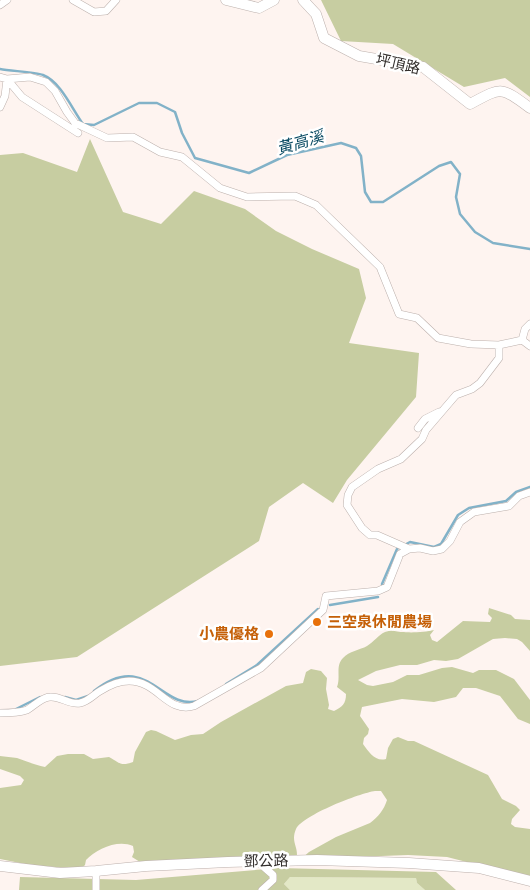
<svg xmlns="http://www.w3.org/2000/svg" width="530" height="890" viewBox="0 0 530 890" font-family="Raleway,'Noto Sans TC',sans-serif">
	<style>
		.green { fill: #e3e8c6 }
		.forest { fill: #c7cda1 }
		.lines { fill: none; stroke-linecap: round; stroke-linejoin: round }
		.stream { stroke: #82b2c8; stroke-width: 2.5 }
		.street-casing { stroke: #bcb0ac; stroke-width: 8 }
		.secondary-casing { stroke: #bcb0ac; stroke-width: 11 }
		.street { stroke: #fff; stroke-width: 7 }
		.secondary { stroke: #fff; stroke-width: 10 }
		.food-dot { fill: #e8710a; stroke: #fff; stroke-width: 2 }
		.labels { text-anchor: middle; stroke-width: 5; stroke-linejoin: round; paint-order: stroke }
		.street-label { font-size: 15px; fill: #34302e; stroke: #fff }
		.food-label { font-size: 15px; font-weight: bold; fill: #c56008; stroke: #fff; text-anchor: start }
		.water-label { font-size: 16px; font-style: italic; fill: #0d4d65; stroke: #fff }
	</style>
	<rect width="100%" height="100%" fill="#fef4f0"/>
	<path class="green" d="M 290,877 L 416,878 L 417,883 L 425,890 L 290,890 L 284,884 Z"/>
	<path class="forest" d="M 321,0 L 530,0 L 530,97 L 505,78 L 464,87 L 393,44 L 341,41 Z
		M 90,139 L 123,212 L 161,224 L 194,191 L 245,209 L 276,231 L 312,249 L 359,269 L 366,298 L 349,343 L 419,353 L 416,397 L 347,480 L 333,503 L 303,483 L 269,507 L 259,541 L 77,657 L 0,666 L 0,155 L 23,153 L 77,172 Z
		M 489,608 L 511,615 L 515,619 L 530,620 L 530,651 L 522,642 L 517,639 L 505,638 L 493,639 L 458,659 L 446,661 L 434,660 L 417,665 L 400,665 L 376,671 L 358,680 L 367,685 L 373,686 L 393,682 L 407,675 L 419,675 L 442,668 L 452,667 L 473,673 L 479,670 L 496,670 L 514,679 L 530,700 L 530,724 L 518,719 L 500,696 L 476,688 L 463,688 L 456,697 L 434,702 L 402,699 L 362,707 L 360,716 L 369,729 L 368,734 L 364,738 L 363,744 C 369,752 375,762 386,759 L 388,748 L 393,739 L 398,737 L 408,741 L 414,741 L 488,775 L 502,799 L 516,806 L 520,810 L 512,819 L 511,824 L 515,827 L 530,829 L 530,878 L 447,857 L 408,855 L 301,859 L 309,852 L 336,837 L 370,823 C 378,817 384,810 387,800 L 381,791 L 375,791 C 360,793 303,815 296,829 C 291,841 297,845 297,855 L 140,862 L 132,857 L 134,852 L 133,846 C 118,839 96,849 86,860 L 85,865 L 81,869 L 30,865 L 0,859 L 0,788 L 21,785 L 24,780 L 20,776 L 0,769 L 0,756 C 5,757 12,757 17,758 C 26,761 35,765 45,767 L 57,756 L 68,754 L 84,754 L 93,759 L 109,757 C 119,762 120,767 133,762 L 135,752 L 146,732 L 151,730 L 156,731 L 175,740 L 191,735 L 203,734 L 221,722 L 286,686 L 303,683 L 306,672 L 311,669 L 321,671 L 327,678 L 326,689 L 329,705 L 328,709 L 334,711 C 342,707 346,704 346,694 L 337,687 C 341,677 335,666 343,658 C 349,651 360,650 367,646 C 374,642 378,635 385,632 C 393,629 396,632 404,632 C 411,633 426,632 434,630 L 430,635 L 432,640 L 437,642 L 463,621 L 490,622 L 492,618 L 488,614 Z
		M 279,868 L 436,872 L 456,890 L 425,890 L 417,883 L 416,878 L 290,877 L 284,884 L 290,890 L 19,890 L 20,877 L 136,880 Z"/>
	<g class="lines">
		<path class="stream" d="M 0,69 C 10,71 35,72 43,75 C 61,82 72,109 83,124 L 94,125 L 139,103 L 157,103 L 175,112 L 182,133 L 195,158 L 249,173 L 287,155 L 341,143 L 356,148 L 361,156 L 365,192 L 371,202 L 383,202 L 439,166 L 451,162 L 460,174 L 456,197 L 460,214 L 475,232 L 493,243 L 530,249
			M 382,584 L 397,549 L 410,542 L 434,547 L 441,544 L 458,515 L 469,508 L 506,501 L 516,492 L 530,487
			M 330,605 L 378,597
			M 226,684 L 257,665 L 318,609
			M 94,691 C 147,649 161,711 198,701
			M 65,697 L 76,700 L 88,696
			M 16,709 L 40,697"/>
		<defs>
			<path id="street" d="M 73,0 L 94,12 L 106,11 L 116,0
				M 0,5 L 7,0
				M 0,77 L 7,79 L 30,77 L 46,82 L 55,91 L 67,112 L 75,123 L 107,138 L 133,137 L 160,152 L 182,157 L 220,188 L 247,197 L 295,196 L 316,205 L 380,267 L 399,314 L 417,318 L 438,338 L 471,344 L 499,345 L 522,340 L 530,346
				M 0,107 L 5,96 L 7,79 L 22,97 L 78,133
				M 522,340 L 525,329 L 530,324
				M 418,428 L 425,419 L 439,412
				M 409,549 L 377,535 L 370,535 L 362,528 L 347,505 L 348,495 L 352,487 L 378,469 L 401,459 L 422,439 L 426,430 L 456,395 L 472,389 L 480,383 L 499,358 L 499,345
				M 0,713 C 9,713 18,713 27,710 C 34,706 42,697 50,697 C 61,696 69,705 80,703 C 89,701 93,695 100,691 C 108,686 119,681 129,681 C 158,681 167,714 194,706 L 261,668 L 323,610 L 326,596 L 378,591 L 387,587 L 400,554 L 409,549 L 420,548 L 433,551 L 442,549 L 450,541 L 460,522 L 474,512 L 509,506 L 519,496 L 530,492
				M 257,861 L 273,875 L 273,880 L 262,890
				M 96,871 L 96,890"/>
			<path id="secondary" d="M 226,0 L 259,8 L 274,0
				M 303,0 L 316,14 L 324,38 L 359,56 L 423,67 L 470,104 C 502,87 500,86 530,108
				M 0,866 L 60,873 L 96,871 L 146,866 L 228,862 L 317,860 L 409,863 L 479,868 L 530,881"/>
		</defs>
		<use href="#street" class="street-casing"/>
		<use href="#secondary" class="secondary-casing"/>
		<use href="#street" class="street"/>
		<use href="#secondary" class="secondary"/>
	</g>
	<g class="food-dot">
		<circle cx="317" cy="622" r="5"/>
		<circle cx="269" cy="634" r="5"/>
	</g>
	<g class="labels">
		<g class="street-label">
			<text transform="translate(398 64) rotate(13)" y="5">坪頂路</text>
			<text transform="translate(266 861) rotate(-1)" y="5">鄧公路</text>
		</g>
		<g class="food-label">
			<text x="327" y="627">三空泉休閒農場</text>
			<text x="259" y="639" text-anchor="end">小農優格</text>
		</g>
		<g class="water-label">
			<text transform="translate(300 142) rotate(-16)" y="6">黃高溪</text>
		</g>
	</g>
</svg>
